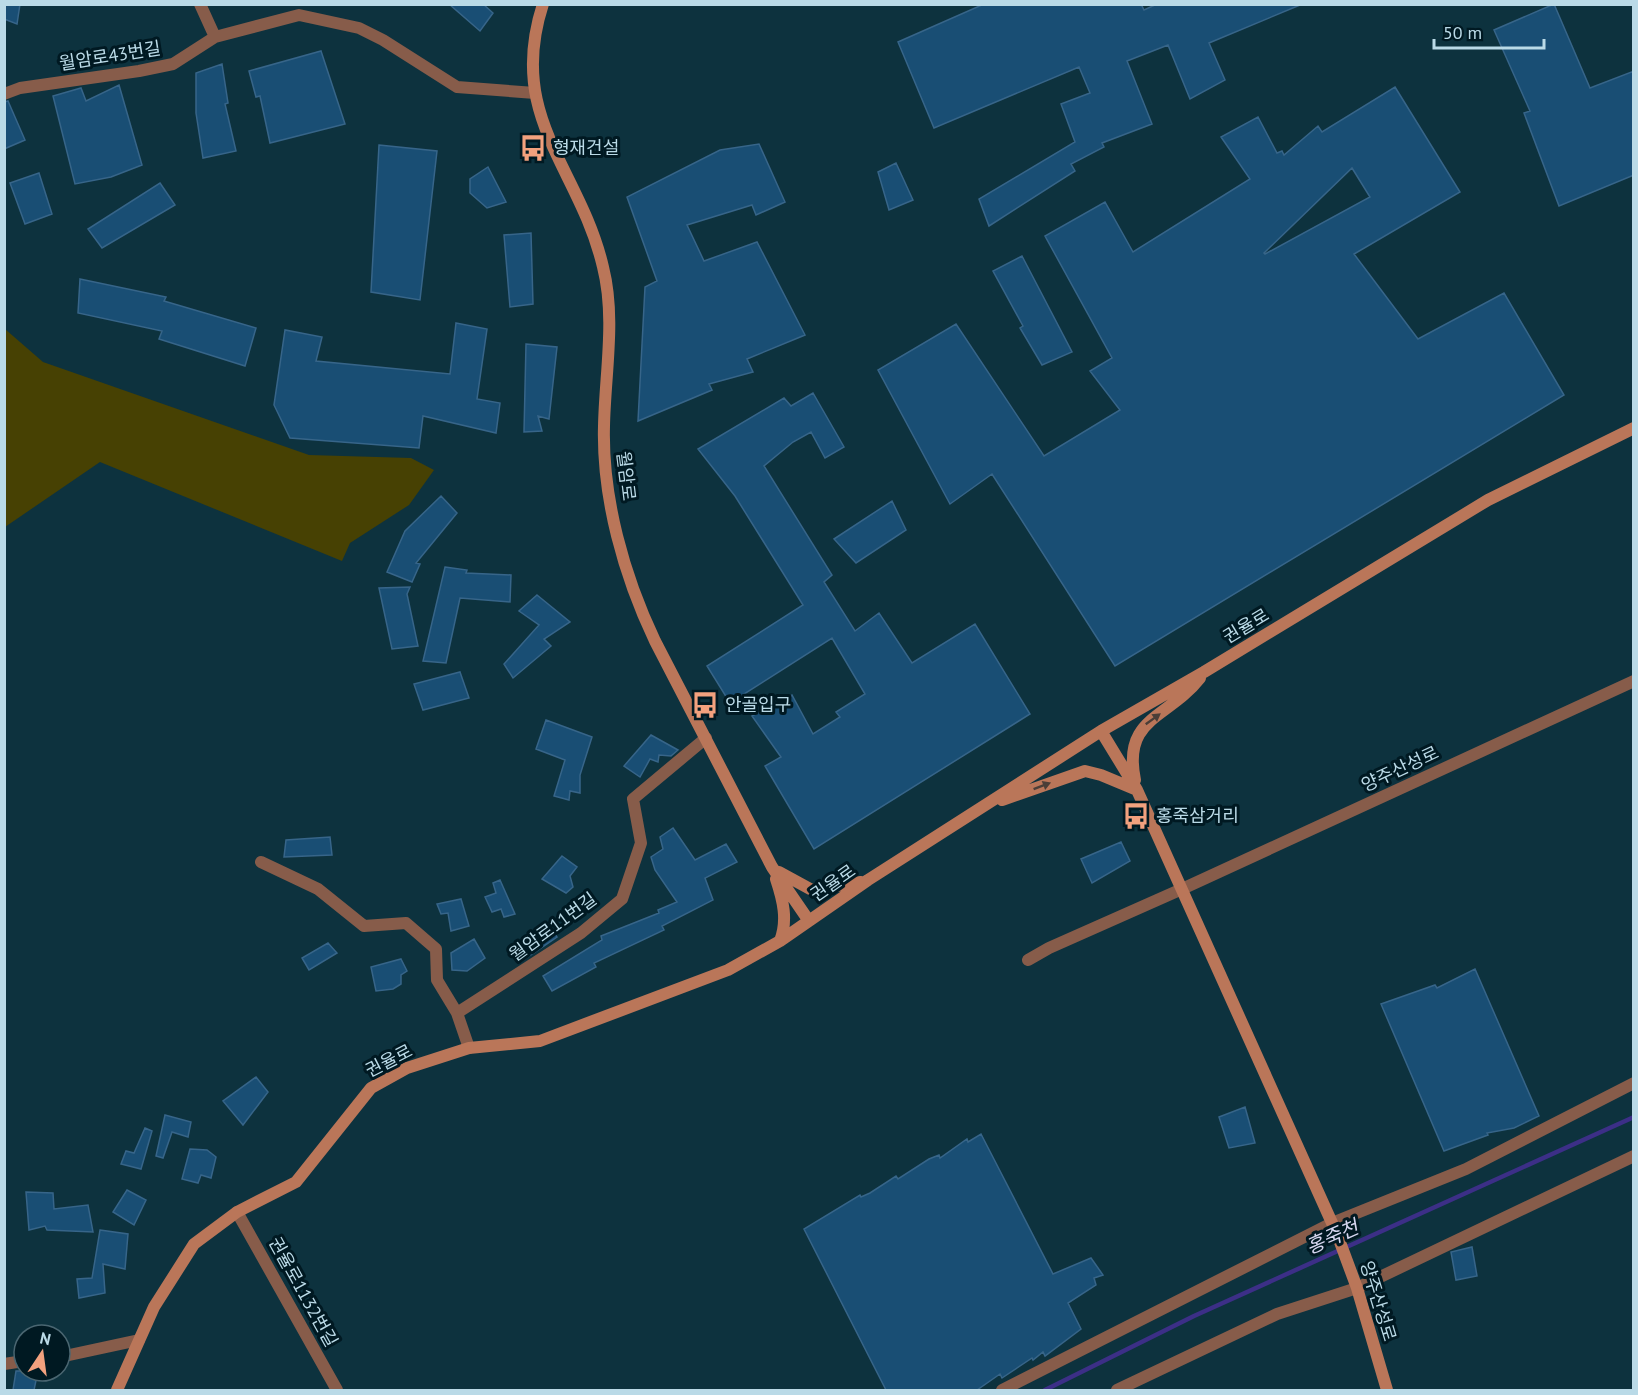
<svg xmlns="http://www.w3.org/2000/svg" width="1638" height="1395" viewBox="0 0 1638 1395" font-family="'PT Sans','Noto Sans KR',sans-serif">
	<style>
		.green { fill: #474103 }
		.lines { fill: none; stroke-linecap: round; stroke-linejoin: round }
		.stream { stroke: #3c2f87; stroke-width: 4.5 }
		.building { fill: #194e74; stroke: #376589; stroke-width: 1.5; fill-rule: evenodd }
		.street { stroke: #875c4a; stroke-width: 12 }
		.secondary { stroke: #ba7659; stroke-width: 12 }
		.oneway { fill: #4a3e38 }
		.labels { text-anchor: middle; stroke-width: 6; stroke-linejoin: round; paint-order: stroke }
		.street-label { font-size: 18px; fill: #badae7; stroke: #001922 }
		.poi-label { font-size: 18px; fill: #badae7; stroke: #001922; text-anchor: start }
		.water-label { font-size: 20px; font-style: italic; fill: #d5d6ef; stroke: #001922 }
	</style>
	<rect width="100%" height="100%" fill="#0d323e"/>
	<path class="green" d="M 5,329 L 43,362 L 309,455 L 411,458 L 434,470 L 409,505 L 350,543 L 342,561 L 100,462 L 5,527 Z"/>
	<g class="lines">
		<path class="stream" d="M 1045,1390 L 1194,1316 L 1634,1117"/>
	</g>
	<path class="building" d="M 4,4 L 20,4 L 17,24 L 4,19 Z
		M 449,4 L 483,4 L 493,13 L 480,31 Z
		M 984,4 L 1141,4 L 1144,10 L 1157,4 L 1300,5 L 1209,43 L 1225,80 L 1190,99 L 1168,45 L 1127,61 L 1152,124 L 1102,143 L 1104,147 L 1071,164 L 1075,171 L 989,226 L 979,199 L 1075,142 L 1061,104 L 1090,93 L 1079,67 L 934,128 L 898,42 Z
		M 1554,4 L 1590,88 L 1634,71 L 1634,175 L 1559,206 L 1524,113 L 1530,111 L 1494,30 Z
		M 321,51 L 345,124 L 270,143 L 260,96 L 256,97 L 249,71 Z
		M 222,64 L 228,103 L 225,104 L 236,151 L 203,158 L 196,113 L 196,73 Z
		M 119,85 L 142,165 L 111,177 L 75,184 L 53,96 L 81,88 L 86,101 Z
		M 1395,87 L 1460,192 L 1354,254 L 1418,339 L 1504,293 L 1564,395 L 1115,666 L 992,474 L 950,504 L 878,370 L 956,324 L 1044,456 L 1120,410 L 1090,371 L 1112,358 L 1045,236 L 1105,202 L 1133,252 L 1250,179 L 1221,137 L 1258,117 L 1277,153 L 1282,151 L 1284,155 L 1318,126 L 1322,132 ZM 1352,168 L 1370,197 L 1265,254 L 1264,253 Z
		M 8,101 L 25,140 L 4,149 L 4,102 Z
		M 759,144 L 785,202 L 756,215 L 752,205 L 687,225 L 704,261 L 757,242 L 805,335 L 747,359 L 753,372 L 709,384 L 712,390 L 638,421 L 645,287 L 657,281 L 627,197 L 720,150 Z
		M 379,145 L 437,151 L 420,300 L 371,292 Z
		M 896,163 L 913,200 L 889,210 L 878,172 Z
		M 488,167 L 506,202 L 487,208 L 470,193 L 470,179 Z
		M 39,173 L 52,214 L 25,224 L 10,183 Z
		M 160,183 L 175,205 L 102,248 L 88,229 Z
		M 531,233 L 533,304 L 510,307 L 504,235 Z
		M 1022,256 L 1072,352 L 1042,365 L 1020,328 L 1023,326 L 993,271 Z
		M 80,279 L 166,297 L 164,301 L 256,328 L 245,366 L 159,339 L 162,331 L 78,313 Z
		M 456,323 L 487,329 L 477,399 L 500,403 L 496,433 L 423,416 L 419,448 L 290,438 L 274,405 L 285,330 L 322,337 L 316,361 L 450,374 Z
		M 526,344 L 557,347 L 549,419 L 538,416 L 542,431 L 524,432 Z
		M 813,393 L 844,447 L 825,458 L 811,432 L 793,442 L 764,466 L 832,575 L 824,582 L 855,631 L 879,613 L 912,663 L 975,624 L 1030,714 L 814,849 L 765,766 L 781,757 L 752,716 L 792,695 L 813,734 L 840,717 L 836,712 L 865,694 L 832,638 L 730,703 L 707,666 L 803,605 L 735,496 L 698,449 L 784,398 L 791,406 Z
		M 441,496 L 457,513 L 416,563 L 420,564 L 412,582 L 387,572 L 405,531 Z
		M 892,501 L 906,530 L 856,563 L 834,539 Z
		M 445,567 L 467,570 L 466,573 L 511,575 L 510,602 L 460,598 L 446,663 L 423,661 Z
		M 410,587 L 407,594 L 418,646 L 392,649 L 379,588 Z
		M 537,595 L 570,622 L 544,639 L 551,646 L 513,678 L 504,664 L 539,625 L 519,611 Z
		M 460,672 L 469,698 L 423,710 L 414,684 Z
		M 546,720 L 592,737 L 580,775 L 580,793 L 570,791 L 569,800 L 554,796 L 565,760 L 536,749 Z
		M 651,735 L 678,750 L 671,756 L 659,755 L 658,762 L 650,759 L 640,777 L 624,766 Z
		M 673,828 L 695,860 L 726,844 L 737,862 L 705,878 L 713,900 L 662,926 L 664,930 L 594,963 L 596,967 L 552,991 L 543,976 L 602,940 L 601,936 L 659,913 L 658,910 L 677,902 L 655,870 L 651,857 L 663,849 L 660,837 Z
		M 330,837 L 332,855 L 284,857 L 286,840 Z
		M 1121,842 L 1130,861 L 1092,883 L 1081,859 Z
		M 562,856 L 577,867 L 570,876 L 573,887 L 566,893 L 542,879 Z
		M 500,880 L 515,914 L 504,917 L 501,909 L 492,912 L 485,897 L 496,893 L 493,883 Z
		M 461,899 L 469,926 L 451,931 L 448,913 L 441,914 L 437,904 Z
		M 555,934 L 557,937 L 519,963 L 510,951 Z
		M 474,939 L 485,958 L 467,971 L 452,970 L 451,953 Z
		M 328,943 L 337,953 L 309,970 L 302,958 Z
		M 401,959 L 407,971 L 401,975 L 401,984 L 393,989 L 376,991 L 371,967 Z
		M 1475,969 L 1539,1116 L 1514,1128 L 1487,1133 L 1488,1135 L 1444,1151 L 1381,1004 L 1435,985 L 1437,988 Z
		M 256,1077 L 268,1092 L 243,1125 L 223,1101 Z
		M 1245,1107 L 1255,1143 L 1229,1148 L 1219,1117 Z
		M 165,1115 L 191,1122 L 188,1137 L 172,1132 L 163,1158 L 156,1156 Z
		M 145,1128 L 152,1131 L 141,1169 L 121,1164 L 126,1151 L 134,1153 Z
		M 981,1134 L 1053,1274 L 1091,1258 L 1103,1275 L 1094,1278 L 1096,1285 L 1068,1303 L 1081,1329 L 1045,1356 L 1043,1352 L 1033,1360 L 1032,1358 L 1002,1378 L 1000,1374 L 977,1390 L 886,1390 L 804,1229 L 860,1195 L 861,1197 L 870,1193 L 896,1176 L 898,1179 L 929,1159 L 939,1155 L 940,1158 L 967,1139 L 968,1142 Z
		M 190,1149 L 207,1150 L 216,1157 L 211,1178 L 201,1175 L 198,1183 L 182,1179 Z
		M 127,1190 L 146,1200 L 134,1225 L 113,1212 Z
		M 26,1192 L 53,1193 L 54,1209 L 88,1205 L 93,1232 L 47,1230 L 45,1226 L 29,1230 Z
		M 100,1230 L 128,1234 L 125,1269 L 103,1264 L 105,1293 L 79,1298 L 77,1279 L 92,1278 Z
		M 1472,1247 L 1477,1276 L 1456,1280 L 1451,1252 Z
		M 16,1371 L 38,1371 L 34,1390 L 13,1390 Z"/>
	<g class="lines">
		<path class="street" d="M 200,4 L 215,37
			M 4,94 L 20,88 L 139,71 L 173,64 L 215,37 L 299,15 L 359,28 L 383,40 L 457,87 L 535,93
			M 261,862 L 318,889 L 364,926 L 406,923 L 436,949 L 437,980 L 457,1013 L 469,1048
			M 1028,960 L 1049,948 L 1182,889 L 1634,681
			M 457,1013 L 581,933 L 622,899 L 641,843 L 633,799 L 706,738
			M 237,1212 L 337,1390
			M 60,1357 L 139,1340
			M 4,1364 L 24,1361
			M 1002,1390 L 1332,1223 L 1466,1169 L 1634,1083
			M 1117,1390 L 1277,1314 L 1357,1288 L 1634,1156"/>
		<path class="secondary" d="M 543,4 C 506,118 580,168 603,267 C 616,318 605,374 604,426 C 602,498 624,576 655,641 L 772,867 L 809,921
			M 1101,731 L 1137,790 L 1337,1234 L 1357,1288 L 1387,1390
			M 1135,780 C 1122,717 1168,719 1200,678
			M 1002,800 L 1085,771 L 1101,775 L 1137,790
			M 779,872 L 812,890 L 861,882
			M 776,879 C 783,900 788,920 780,941
			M 117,1390 L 154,1307 L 194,1244 L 237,1212 L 296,1182 L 371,1088 L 407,1068 L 469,1048 L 540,1041 L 728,970 L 780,941 L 868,880 L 1101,731 L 1204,672 L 1488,500 L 1634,428"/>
	</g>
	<defs><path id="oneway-solid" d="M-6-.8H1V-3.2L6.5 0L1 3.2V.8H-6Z" transform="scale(1.5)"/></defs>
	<g class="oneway">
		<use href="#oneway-solid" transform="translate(1153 719) rotate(-36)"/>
		<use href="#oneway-solid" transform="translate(1042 786) rotate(-21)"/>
	</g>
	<defs>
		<symbol id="bus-bare" viewBox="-9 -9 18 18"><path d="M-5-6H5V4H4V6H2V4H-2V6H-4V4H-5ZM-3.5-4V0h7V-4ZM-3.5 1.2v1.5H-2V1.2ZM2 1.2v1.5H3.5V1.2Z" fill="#f2a17e" stroke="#001922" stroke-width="2.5" paint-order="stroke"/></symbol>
	</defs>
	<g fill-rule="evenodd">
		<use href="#bus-bare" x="514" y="129" width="38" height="38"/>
		<use href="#bus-bare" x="686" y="686" width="38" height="38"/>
		<use href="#bus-bare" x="1117" y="797" width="38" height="38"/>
	</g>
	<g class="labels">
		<g class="street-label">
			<text transform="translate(110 56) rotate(-9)" y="6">월암로43번길</text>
			<text transform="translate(626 476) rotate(83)" y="6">월암로</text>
			<text transform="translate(1246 626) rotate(-31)" y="6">권율로</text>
			<text transform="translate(1400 769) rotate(-25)" y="6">양주산성로</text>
			<text transform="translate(833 883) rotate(-35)" y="6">권율로</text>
			<text transform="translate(553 927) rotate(-36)" y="6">월암로11번길</text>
			<text transform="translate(389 1061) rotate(-27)" y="6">권율로</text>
			<text transform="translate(303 1292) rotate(61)" y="6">권율로1132번길</text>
			<text transform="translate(1378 1301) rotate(73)" y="6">양주산성로</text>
		</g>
		<g class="poi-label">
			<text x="553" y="154">형재건설</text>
			<text x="725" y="711">안골입구</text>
			<text x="1156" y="822">홍죽삼거리</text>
		</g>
		<g class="water-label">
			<text transform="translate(1332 1237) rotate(-24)" y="7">홍죽천</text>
		</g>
	</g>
	<rect width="1638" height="1395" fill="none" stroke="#badae7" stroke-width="12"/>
	<g transform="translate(42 1353) rotate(13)"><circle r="28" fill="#001922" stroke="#4a6671" stroke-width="1.5"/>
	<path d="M0-4.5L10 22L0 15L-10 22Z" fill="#f2a17e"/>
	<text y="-9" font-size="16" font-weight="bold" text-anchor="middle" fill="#badae7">N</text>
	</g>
	<path d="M1434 39v9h110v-9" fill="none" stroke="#badae7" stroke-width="3"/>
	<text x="1443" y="39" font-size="18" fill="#badae7" stroke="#001922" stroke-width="4.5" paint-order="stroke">50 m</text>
</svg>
